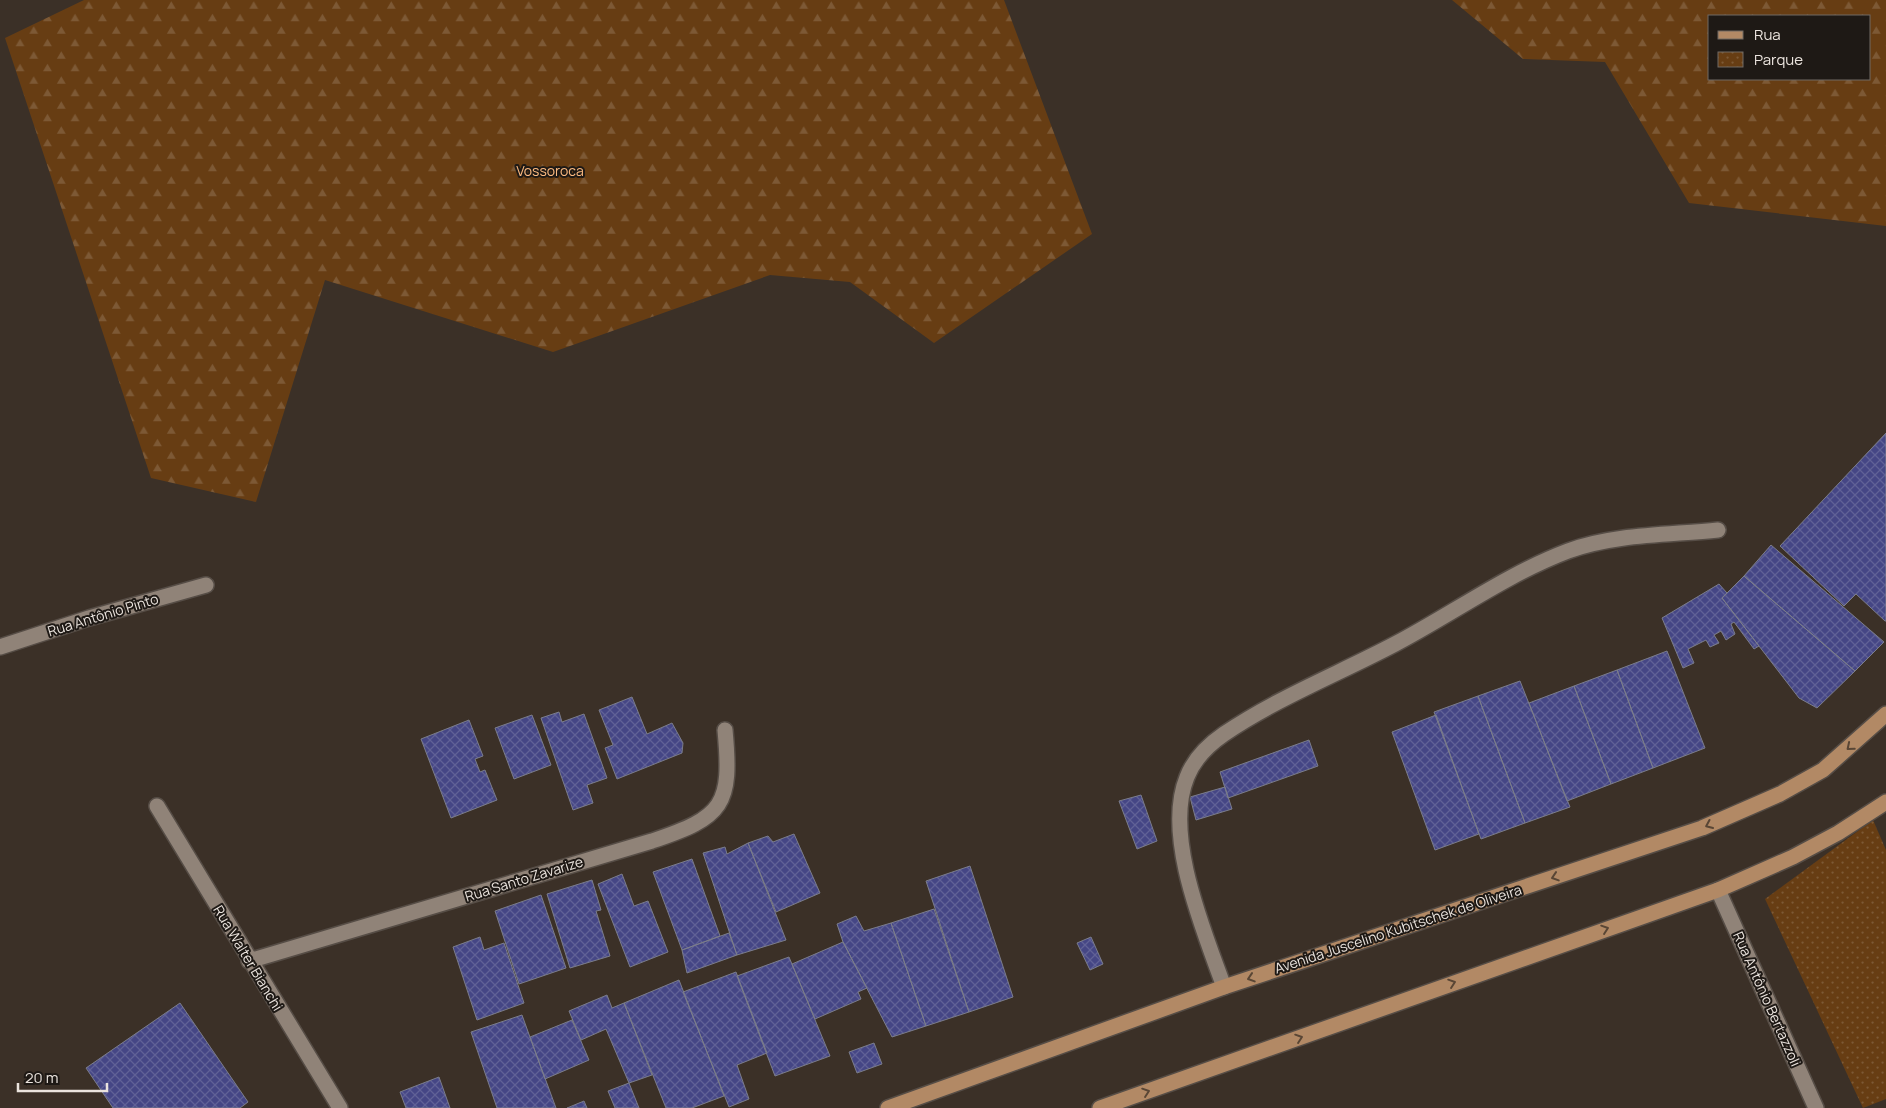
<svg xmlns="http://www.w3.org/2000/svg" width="1886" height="1108" viewBox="0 0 1886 1108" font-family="Manrope,sans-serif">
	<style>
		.forest { fill: url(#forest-firs); fill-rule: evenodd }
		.park { fill: url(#park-dots) }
		.building { fill: url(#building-cross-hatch); stroke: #7b7d8b }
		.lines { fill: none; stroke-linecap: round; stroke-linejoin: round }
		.minor-casing { stroke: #564d46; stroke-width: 18 }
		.major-casing { stroke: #564d46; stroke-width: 18 }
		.minor { stroke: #908378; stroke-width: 15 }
		.major { stroke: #b28965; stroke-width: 15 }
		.oneway { stroke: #594635 }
		.labels { text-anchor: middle; stroke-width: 4; stroke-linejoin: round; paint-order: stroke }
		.park-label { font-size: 14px; fill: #fcba80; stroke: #1e1915 }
		.street-label { font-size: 14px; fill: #ebe4de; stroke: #1e1915 }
	</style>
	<defs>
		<pattern id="forest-firs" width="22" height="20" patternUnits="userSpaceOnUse" patternTransform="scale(1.25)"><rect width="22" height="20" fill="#673d13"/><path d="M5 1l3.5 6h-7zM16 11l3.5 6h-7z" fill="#7d5935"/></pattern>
		<pattern id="park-dots" width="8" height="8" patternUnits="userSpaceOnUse" patternTransform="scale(1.25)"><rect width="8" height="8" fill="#673d13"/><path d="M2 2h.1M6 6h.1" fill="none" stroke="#7d5935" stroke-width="1.8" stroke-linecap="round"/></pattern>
		<pattern id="building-cross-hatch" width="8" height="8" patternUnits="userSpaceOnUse" patternTransform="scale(1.25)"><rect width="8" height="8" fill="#454685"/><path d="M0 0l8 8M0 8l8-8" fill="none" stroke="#606196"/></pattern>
	</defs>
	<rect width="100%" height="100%" fill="#3b3027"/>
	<path class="forest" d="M 84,0 L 1004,0 L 1092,234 L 934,343 L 850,282 L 770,275 L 553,352 L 325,280 L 256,502 L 151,478 L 5,38 Z
		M 1452,0 L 1886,0 L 1886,226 L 1689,203 L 1605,62 L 1523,59 ZM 1870,16 L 1870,79 L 1710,79 L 1710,16 Z"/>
	<path class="park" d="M 1873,820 L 1886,850 L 1886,1099 L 1863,1108 L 1765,899 Z"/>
	<path class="building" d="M 1886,433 L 1886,621 L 1885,621 L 1856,594 L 1844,606 L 1780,546 Z
		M 1771,545 L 1884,642 L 1855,671 L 1744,576 Z
		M 1744,576 L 1855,671 L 1817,708 L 1799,698 L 1722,598 Z
		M 1719,584 L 1727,593 L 1722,598 L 1759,646 L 1754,649 L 1734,622 L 1731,624 L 1735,634 L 1726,640 L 1721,631 L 1714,635 L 1719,643 L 1710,647 L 1706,640 L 1688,649 L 1694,663 L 1683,668 L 1662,618 Z
		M 1667,651 L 1705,748 L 1653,768 L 1617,670 Z
		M 1617,670 L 1653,768 L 1611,784 L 1574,686 Z
		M 1520,681 L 1570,807 L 1525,823 L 1478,696 Z
		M 1574,686 L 1611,784 L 1567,801 L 1529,703 Z
		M 1478,696 L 1525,823 L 1481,839 L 1434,712 Z
		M 632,697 L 647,734 L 672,723 L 683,743 L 682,753 L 617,779 L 605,748 L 613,745 L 599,710 Z
		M 559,712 L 562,722 L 584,714 L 607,778 L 587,785 L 593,803 L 573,810 L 541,718 Z
		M 532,715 L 551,765 L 514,779 L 495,728 Z
		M 1436,715 L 1479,834 L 1435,850 L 1392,732 Z
		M 469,720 L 483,756 L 475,759 L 480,772 L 485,770 L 497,800 L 451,818 L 421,739 Z
		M 1309,740 L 1318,766 L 1228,798 L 1220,772 Z
		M 1225,787 L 1232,809 L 1196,820 L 1190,797 Z
		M 1141,795 L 1157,841 L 1137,849 L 1119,801 Z
		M 794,834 L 820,893 L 776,912 L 748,843 L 768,836 L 773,842 Z
		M 748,843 L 786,940 L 737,955 L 703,853 L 725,847 L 727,854 Z
		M 692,859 L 720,936 L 682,950 L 653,872 Z
		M 970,866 L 1013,997 L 969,1012 L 926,881 Z
		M 622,874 L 634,906 L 648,901 L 668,952 L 630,967 L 598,884 Z
		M 592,880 L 601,910 L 596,911 L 610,956 L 570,968 L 547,894 Z
		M 541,895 L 566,968 L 519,984 L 495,911 Z
		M 934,909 L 969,1012 L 926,1026 L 891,923 Z
		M 856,916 L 864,931 L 891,923 L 926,1026 L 892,1037 L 843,942 L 837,924 Z
		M 729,933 L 737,955 L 687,973 L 682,950 Z
		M 480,937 L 484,950 L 504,943 L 524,1003 L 477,1020 L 453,947 Z
		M 1091,937 L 1103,964 L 1090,970 L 1077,943 Z
		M 843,942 L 867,988 L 858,992 L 861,999 L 815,1019 L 792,964 Z
		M 789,957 L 830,1056 L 775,1076 L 737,976 Z
		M 736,972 L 767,1053 L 737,1065 L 749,1099 L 729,1107 L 683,992 Z
		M 679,980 L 724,1096 L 692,1108 L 666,1108 L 624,1003 Z
		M 607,995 L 612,1008 L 624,1003 L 652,1075 L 629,1083 L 606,1029 L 581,1040 L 569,1011 Z
		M 180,1003 L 248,1102 L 240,1108 L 113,1108 L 86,1068 Z
		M 522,1015 L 531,1040 L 556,1108 L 497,1108 L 471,1032 Z
		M 572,1020 L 589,1060 L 545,1079 L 530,1037 Z
		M 874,1043 L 882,1064 L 857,1073 L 849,1052 Z
		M 439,1077 L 450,1108 L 406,1108 L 400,1092 Z
		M 629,1083 L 639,1108 L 615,1108 L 608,1091 Z
		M 584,1101 L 587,1108 L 567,1108 Z"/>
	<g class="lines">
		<defs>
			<path id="minor" d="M 0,647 L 89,618 L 206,585
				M 157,806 L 340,1108
				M 1718,890 L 1816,1108
				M 249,961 L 652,841 C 724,817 732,805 725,730
				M 1224,987 C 1204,931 1163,835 1187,777 C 1194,759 1208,745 1224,734 C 1277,698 1338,674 1395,644 C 1452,614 1507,574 1568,551 C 1614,534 1669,535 1718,530"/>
			<path id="major" d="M 888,1108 L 1224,987 L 1702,828 L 1780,794 L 1823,770 L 1886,714
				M 1100,1108 L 1718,890 L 1793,857 L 1838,833 L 1886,802"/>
		</defs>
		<use href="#minor" class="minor-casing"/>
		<use href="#major" class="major-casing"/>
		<use href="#minor" class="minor"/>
		<use href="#major" class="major"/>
	</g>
	<defs><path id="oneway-chevron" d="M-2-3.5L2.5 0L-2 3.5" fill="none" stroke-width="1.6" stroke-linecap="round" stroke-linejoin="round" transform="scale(1.25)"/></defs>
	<g class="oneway">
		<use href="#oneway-chevron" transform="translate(1850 747) rotate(140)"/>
		<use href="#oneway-chevron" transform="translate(1709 825) rotate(156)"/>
		<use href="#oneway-chevron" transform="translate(1555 877) rotate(162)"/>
		<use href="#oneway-chevron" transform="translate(1605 929) rotate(-19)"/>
		<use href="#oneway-chevron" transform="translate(1251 978) rotate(162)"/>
		<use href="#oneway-chevron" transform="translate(1452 983) rotate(-19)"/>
		<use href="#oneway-chevron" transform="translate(1299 1038) rotate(-19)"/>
		<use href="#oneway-chevron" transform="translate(1146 1092) rotate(-19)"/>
	</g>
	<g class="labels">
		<g class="park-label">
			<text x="550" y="176">Vossoroca</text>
		</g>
		<g class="street-label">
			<text transform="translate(103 615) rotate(-17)" y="5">Rua Antônio Pinto</text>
			<text transform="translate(524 879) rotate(-17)" y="5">Rua Santo Zavarize</text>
			<text transform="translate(1398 929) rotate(-18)" y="5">Avenida Juscelino Kubitschek de Oliveira</text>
			<text transform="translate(248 958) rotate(59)" y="5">Rua Walter Bianchi</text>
			<text transform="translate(1767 999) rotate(66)" y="5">Rua Antônio Bertazzoli</text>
		</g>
	</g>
	<rect x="1708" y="15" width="162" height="65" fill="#1e1915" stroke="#706a65"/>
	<rect x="1718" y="31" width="25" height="8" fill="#b28965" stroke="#706a65"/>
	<text x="1754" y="40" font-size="15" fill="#ebe4de">Rua</text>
	<rect x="1718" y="52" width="25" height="15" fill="url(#park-dots)" stroke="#706a65"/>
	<text x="1754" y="65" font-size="15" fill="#ebe4de">Parque</text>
	<path d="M18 1083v8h89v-8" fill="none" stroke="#ebe4de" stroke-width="2.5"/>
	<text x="25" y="1083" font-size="15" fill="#ebe4de" stroke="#1e1915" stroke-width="4" paint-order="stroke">20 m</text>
</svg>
